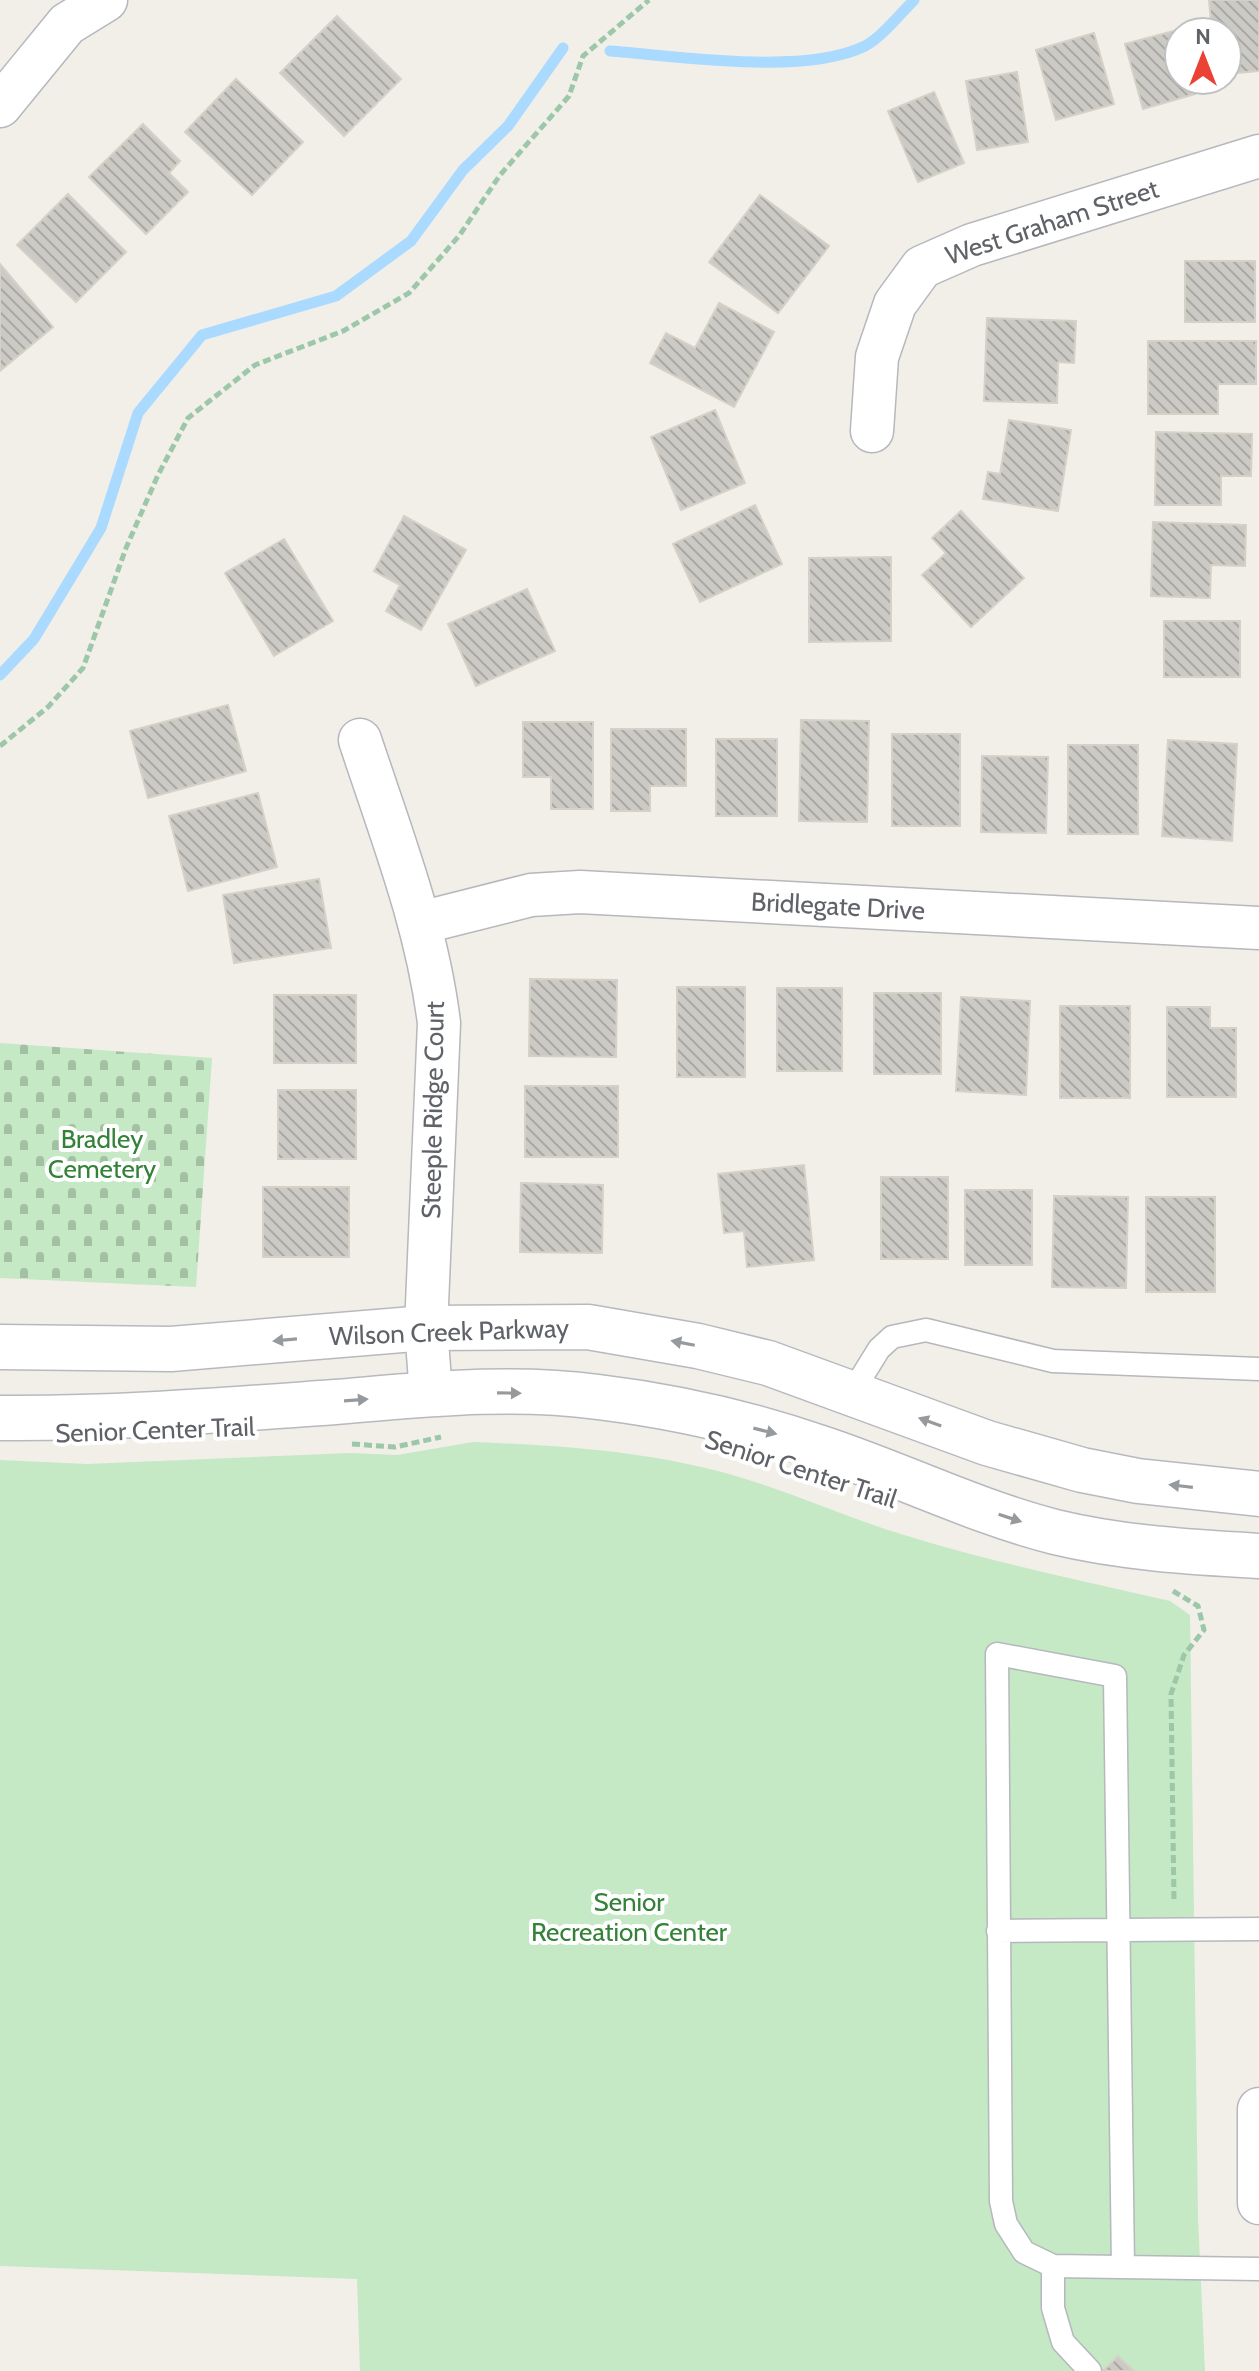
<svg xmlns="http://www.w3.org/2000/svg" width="1259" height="2371" viewBox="0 0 1259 2371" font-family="Cabin,sans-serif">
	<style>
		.cemetery { fill: url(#cemetery-stones) }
		.park { fill: #c5e8c5 }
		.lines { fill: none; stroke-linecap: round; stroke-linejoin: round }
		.stream { stroke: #aadaff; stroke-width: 11 }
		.building { fill: url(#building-back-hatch); stroke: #d6d1c6; stroke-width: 2 }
		.service-casing { stroke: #b5b8bc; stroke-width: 25 }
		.minor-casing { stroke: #b5b8bc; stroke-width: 45 }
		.secondary-casing { stroke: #b6babf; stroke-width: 47 }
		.path { stroke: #9cc7a9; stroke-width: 5; stroke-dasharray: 8 4; stroke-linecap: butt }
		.service { stroke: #fff; stroke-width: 22 }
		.minor { stroke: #fff; stroke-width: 42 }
		.secondary { stroke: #fff; stroke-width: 44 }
		.oneway { fill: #979a9d }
		.labels { text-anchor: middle; stroke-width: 8; stroke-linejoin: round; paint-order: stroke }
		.street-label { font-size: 26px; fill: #5f6368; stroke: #fff }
		.park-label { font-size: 26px; fill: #348238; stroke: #fff }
	</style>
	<defs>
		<pattern id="cemetery-stones" width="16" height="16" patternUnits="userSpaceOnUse" patternTransform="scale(2)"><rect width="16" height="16" fill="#c5e8c5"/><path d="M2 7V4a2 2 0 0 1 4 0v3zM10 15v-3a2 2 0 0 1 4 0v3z" fill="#a3c0a4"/></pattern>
		<pattern id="building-back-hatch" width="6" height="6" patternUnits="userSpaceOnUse" patternTransform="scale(2)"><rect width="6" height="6" fill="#cccac5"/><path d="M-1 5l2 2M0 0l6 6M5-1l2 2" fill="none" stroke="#a9a8a4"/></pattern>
	</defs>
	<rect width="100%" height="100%" fill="#f1efe8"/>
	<path class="cemetery" d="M 0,1043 L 212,1058 L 196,1287 L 0,1278 Z"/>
	<path class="park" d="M 473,1442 C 568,1446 664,1452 755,1482 C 805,1498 854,1520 904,1535 C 992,1562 1081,1581 1170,1601 L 1190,1615 L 1198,2218 L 1205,2371 L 360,2371 L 357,2279 L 0,2266 L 0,1460 L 87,1464 L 351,1453 L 397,1455 Z"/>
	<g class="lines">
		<path class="stream" d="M 610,51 C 678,56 804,76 865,46 C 882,37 900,14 914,0
			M 0,675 L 34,639 L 101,528 L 138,413 L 202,335 L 336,296 L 411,241 L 463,170 L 508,126 L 563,48"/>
	</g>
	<path class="building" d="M 1209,0 L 1259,0 L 1259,71 L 1227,74 L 1227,32 L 1212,32 Z
		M 337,16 L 401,79 L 344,136 L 280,73 Z
		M 1177,30 L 1179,80 L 1191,80 L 1195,94 L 1143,109 L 1125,44 Z
		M 1094,33 L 1114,104 L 1056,120 L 1036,50 Z
		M 1017,72 L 1028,142 L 977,150 L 966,81 Z
		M 236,79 L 303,142 L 252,195 L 185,132 Z
		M 934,92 L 964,163 L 918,182 L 888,111 Z
		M 143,124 L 180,161 L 169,173 L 188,192 L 146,234 L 89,177 Z
		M 68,194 L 126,252 L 76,302 L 17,245 Z
		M 760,195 L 829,246 L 778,313 L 709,262 Z
		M 1185,261 L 1255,261 L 1255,322 L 1185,322 Z
		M 0,264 L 53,327 L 0,371 Z
		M 719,303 L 774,332 L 734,407 L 650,363 L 666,333 L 695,348 Z
		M 987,318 L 1076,321 L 1074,363 L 1058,362 L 1057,403 L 984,401 Z
		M 1148,341 L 1256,341 L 1256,384 L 1218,384 L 1218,414 L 1148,414 Z
		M 715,410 L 745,483 L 681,510 L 651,437 Z
		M 1009,420 L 1071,430 L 1058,511 L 983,499 L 988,472 L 1000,474 Z
		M 1156,432 L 1252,434 L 1251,476 L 1221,476 L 1221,505 L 1155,505 Z
		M 755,505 L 782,564 L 700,602 L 673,544 Z
		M 961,511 L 1024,578 L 971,627 L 922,575 L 946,553 L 932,538 Z
		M 404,516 L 466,550 L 421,630 L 386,611 L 400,585 L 374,571 Z
		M 1153,522 L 1246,525 L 1245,566 L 1211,565 L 1210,598 L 1151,596 Z
		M 284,539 L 333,621 L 274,656 L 225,573 Z
		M 891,557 L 891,641 L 809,642 L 809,558 Z
		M 527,589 L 555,651 L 476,686 L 448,624 Z
		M 1164,621 L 1240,621 L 1240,677 L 1164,677 Z
		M 228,705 L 246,771 L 148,798 L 130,731 Z
		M 801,720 L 869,721 L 867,822 L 799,821 Z
		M 523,722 L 593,722 L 593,809 L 551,809 L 551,777 L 523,777 Z
		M 611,729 L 686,729 L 686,786 L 650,786 L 650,811 L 611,811 Z
		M 892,734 L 960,734 L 960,826 L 892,826 Z
		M 716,739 L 777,739 L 777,816 L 716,816 Z
		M 1168,740 L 1237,744 L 1232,841 L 1162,836 Z
		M 1068,745 L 1138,745 L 1138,834 L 1068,834 Z
		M 982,756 L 1048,757 L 1046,833 L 981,832 Z
		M 258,793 L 277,867 L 188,891 L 169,816 Z
		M 319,879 L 331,948 L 234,963 L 223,895 Z
		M 530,979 L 617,980 L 616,1057 L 529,1056 Z
		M 677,987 L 745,987 L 745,1077 L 677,1077 Z
		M 777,988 L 842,988 L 842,1071 L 777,1071 Z
		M 874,993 L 941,993 L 941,1074 L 874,1074 Z
		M 274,995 L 356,995 L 356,1063 L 274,1063 Z
		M 961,997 L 1030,1001 L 1026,1095 L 956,1091 Z
		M 1060,1006 L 1130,1006 L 1130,1098 L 1060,1098 Z
		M 1167,1007 L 1210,1007 L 1210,1028 L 1236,1028 L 1236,1097 L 1167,1097 Z
		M 525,1086 L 618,1086 L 618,1157 L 525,1157 Z
		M 278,1090 L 356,1090 L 356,1159 L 278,1159 Z
		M 804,1165 L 814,1260 L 747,1267 L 744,1231 L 724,1233 L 718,1174 Z
		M 881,1177 L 948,1177 L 948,1259 L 881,1259 Z
		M 521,1183 L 603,1185 L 602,1253 L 520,1252 Z
		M 263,1187 L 349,1187 L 349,1257 L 263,1257 Z
		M 965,1190 L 1032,1190 L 1032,1265 L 965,1265 Z
		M 1054,1196 L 1128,1197 L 1126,1288 L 1052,1287 Z
		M 1146,1197 L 1215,1197 L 1215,1292 L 1146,1292 Z
		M 1118,2356 L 1134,2371 L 1103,2371 Z"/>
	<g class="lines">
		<defs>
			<path id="service" d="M 853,1391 L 879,1349 L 892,1337 L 926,1330 L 1053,1361 L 1259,1369
				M 998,1931 L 1259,1929
				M 1053,2266 L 1053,2308 L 1063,2342 L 1090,2371
				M 1123,2267 L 1115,1676 L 997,1654 L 1001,2201 L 1006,2224 L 1024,2252 L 1053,2266 L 1259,2269"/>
			<path id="minor" d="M 0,106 L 67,24 L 106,0
				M 872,431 L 877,357 L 895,304 L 922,267 L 972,245 L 1259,156
				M 360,740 C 391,834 427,925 439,1023 L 426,1328 L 431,1394
				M 420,923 L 531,895 L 580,892 L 1259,928
				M 1259,2109 L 1259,2203"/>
			<path id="secondary" d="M 0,1347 L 171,1349 L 426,1328 L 588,1327 L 698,1346 L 768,1363 L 987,1443 L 1082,1470 L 1138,1481 L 1259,1494
				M 0,1418 C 112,1419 223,1410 335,1402 C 421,1395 511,1385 598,1397 C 672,1406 748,1423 818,1447 C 898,1473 973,1511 1055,1532 C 1121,1548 1190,1552 1259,1556"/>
		</defs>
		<use href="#service" class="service-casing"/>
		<use href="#minor" class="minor-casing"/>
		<use href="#secondary" class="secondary-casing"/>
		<path class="path" d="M 0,746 L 48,707 L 83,668 L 126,548 L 158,475 L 188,418 L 255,365 L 343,331 L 409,293 L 459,236 L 500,175 L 569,96 L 583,56 L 649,0
			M 352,1444 L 395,1447 L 441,1437
			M 1173,1591 L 1198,1606 L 1204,1630 L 1184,1655 L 1171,1694 L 1174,1901"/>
		<use href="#service" class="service"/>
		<use href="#minor" class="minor"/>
		<use href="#secondary" class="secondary"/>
	</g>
	<defs><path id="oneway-solid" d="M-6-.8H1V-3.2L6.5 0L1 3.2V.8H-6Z" transform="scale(2)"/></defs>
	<g class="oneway">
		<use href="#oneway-solid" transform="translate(285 1340) rotate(175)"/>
		<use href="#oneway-solid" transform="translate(683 1343) rotate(-169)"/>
		<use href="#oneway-solid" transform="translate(509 1393) rotate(1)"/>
		<use href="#oneway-solid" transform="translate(356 1400) rotate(-4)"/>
		<use href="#oneway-solid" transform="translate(930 1422) rotate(-160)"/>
		<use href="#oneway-solid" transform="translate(765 1431) rotate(14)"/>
		<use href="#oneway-solid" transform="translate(1181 1486) rotate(-173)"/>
		<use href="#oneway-solid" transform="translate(1010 1518) rotate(18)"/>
	</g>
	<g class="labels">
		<g class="street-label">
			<text transform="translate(1052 222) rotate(-18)" y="9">West Graham Street</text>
			<text transform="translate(838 906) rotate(3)" y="9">Bridlegate Drive</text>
			<text transform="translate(433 1110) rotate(-89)" y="9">Steeple Ridge Court</text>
			<text transform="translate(449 1332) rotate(-2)" y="9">Wilson Creek Parkway</text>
			<text transform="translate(155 1430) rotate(-2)" y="9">Senior Center Trail</text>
			<text transform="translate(801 1469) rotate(18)" y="9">Senior Center Trail</text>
		</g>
		<g class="park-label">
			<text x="102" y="1148">Bradley<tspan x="102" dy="30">Cemetery</tspan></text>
			<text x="629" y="1911">Senior<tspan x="629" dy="30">Recreation Center</tspan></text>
		</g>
	</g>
	<g transform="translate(1203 56)"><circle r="38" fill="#ffffff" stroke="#bfc1c3" stroke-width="2"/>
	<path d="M0-6L14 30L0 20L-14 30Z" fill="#ea4335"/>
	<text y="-12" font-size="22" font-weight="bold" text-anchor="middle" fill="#5f6368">N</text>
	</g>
</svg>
